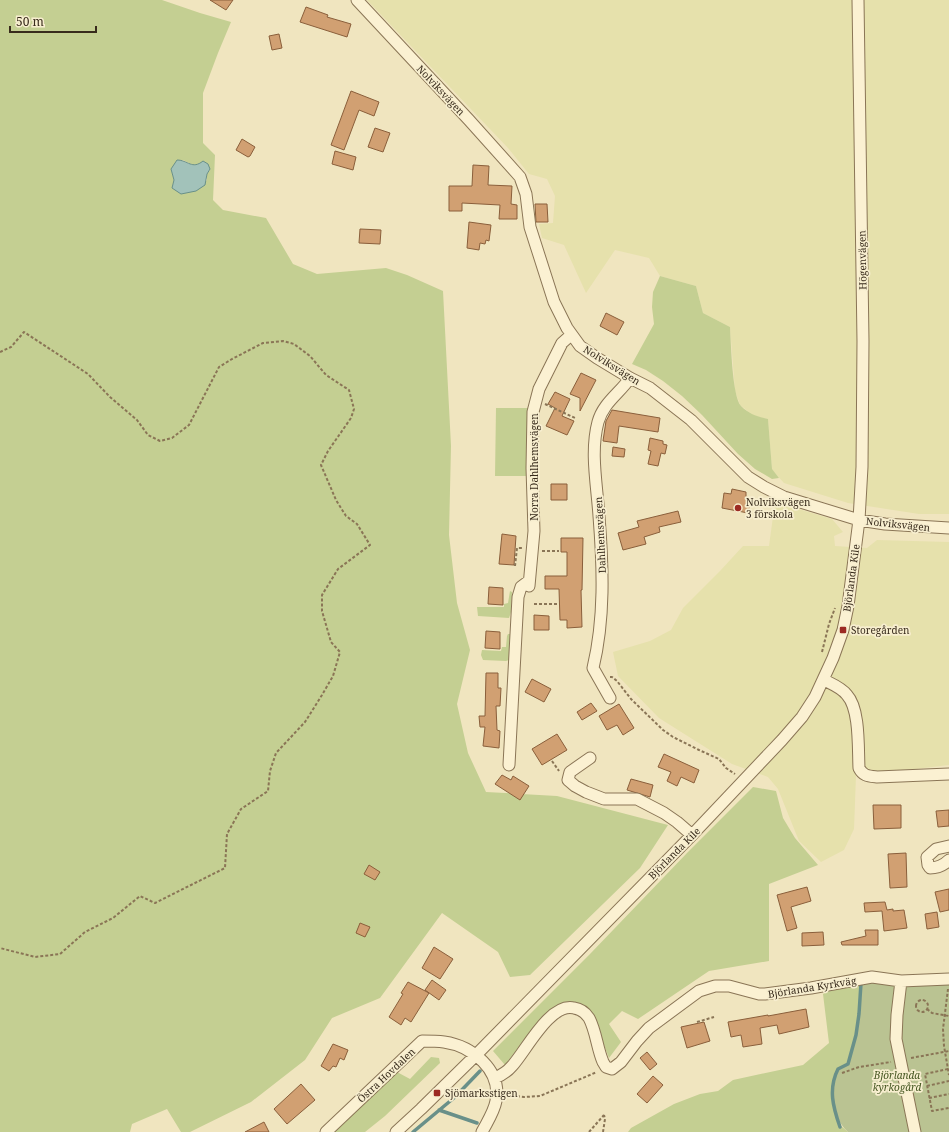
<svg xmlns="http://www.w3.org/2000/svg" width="949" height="1132" viewBox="0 0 949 1132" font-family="'Noto Serif',serif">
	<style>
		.farmland { fill: #e6e1ac }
		.green { fill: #c4cf92; fill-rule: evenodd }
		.cemetery { fill: #bac392 }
		.water { fill: #a2c2ba; stroke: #699089 }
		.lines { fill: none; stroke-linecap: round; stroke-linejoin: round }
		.stream { stroke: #699089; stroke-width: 3.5 }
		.building { fill: #d1a072; stroke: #8a5f3b }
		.minor-casing { stroke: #8a7556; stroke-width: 13 }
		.path { stroke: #8a7556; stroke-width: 2; stroke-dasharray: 3 2; stroke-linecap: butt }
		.minor { stroke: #fbf1d2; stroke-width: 11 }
		.poi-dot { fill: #9c2a23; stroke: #f7eecf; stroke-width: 1.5 }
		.labels { text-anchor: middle; stroke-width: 3.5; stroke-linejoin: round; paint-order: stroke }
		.street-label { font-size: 10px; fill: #382b1c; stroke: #f7eecf }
		.poi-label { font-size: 10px; fill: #382b1c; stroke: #f7eecf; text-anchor: start }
		.park-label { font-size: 10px; font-style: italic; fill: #455621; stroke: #f7eecf }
	</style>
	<rect width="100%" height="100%" fill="#f0e5bf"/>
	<path class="farmland" d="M 367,0 L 949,0 L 949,514 L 919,514 L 848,503 L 784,483 L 772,470 L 768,419 L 755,417 L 740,405 L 735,391 L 730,327 L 703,313 L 696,286 L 660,276 L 649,258 L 615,250 L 586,293 L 564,245 L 542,238 L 539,224 L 553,223 L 555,196 L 547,179 L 529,174 L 508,148 Z
		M 775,502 L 832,519 L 843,532 L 834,536 L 835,546 L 867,548 L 877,540 L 949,542 L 949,765 L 856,776 L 854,829 L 844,850 L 821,862 L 799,841 L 778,789 L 768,777 L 732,764 L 659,718 L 618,676 L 613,652 L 650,641 L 671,630 L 683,608 L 720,571 L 743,546 L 769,546 Z"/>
	<path class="green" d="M 0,0 L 162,0 L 200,13 L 231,22 L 218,53 L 203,93 L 203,143 L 215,155 L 213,200 L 223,210 L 266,218 L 293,264 L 317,274 L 386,268 L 407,275 L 443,291 L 451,446 L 449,535 L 457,603 L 470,650 L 457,704 L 468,753 L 486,792 L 557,796 L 668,825 L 640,868 L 530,975 L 510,977 L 498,952 L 442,913 L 380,998 L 332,1018 L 305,1060 L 251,1102 L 190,1132 L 181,1132 L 167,1109 L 132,1124 L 130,1132 L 0,1132 ZM 183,160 L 193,165 L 198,165 L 210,170 L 207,174 L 207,180 L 196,191 L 191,191 L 186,193 L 172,188 L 174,180 L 171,169 Z
		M 660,276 L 696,286 L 703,313 L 730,327 C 731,342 732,396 741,406 C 749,414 758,417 768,419 L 772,469 L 779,478 L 772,479 L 755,469 L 738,454 L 702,415 L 682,396 L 663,381 L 646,370 L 632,364 L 654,324 L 652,307 L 653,292 Z
		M 496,408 L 528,408 L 527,476 L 495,476 Z
		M 510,591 L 512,592 L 512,594 L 511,612 L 509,618 L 478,616 L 477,607 L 504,607 L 504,604 L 508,603 Z
		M 508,634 L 510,634 L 509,660 L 506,661 L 483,660 L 481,655 L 482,650 L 501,651 L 502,647 L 506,647 L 507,636 Z
		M 753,787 L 776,791 L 783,818 L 795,838 L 818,865 L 769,884 L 769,961 L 709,971 L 638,1019 L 622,1011 L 609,1024 L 621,1042 L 609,1058 L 593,1017 L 580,1004 L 545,1016 L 531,1031 L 505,1065 L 493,1051 L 590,954 L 687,853 Z
		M 862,981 L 860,1017 L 856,1039 L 848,1065 L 833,1081 L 832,1093 L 835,1109 L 840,1125 L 848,1132 L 628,1132 L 631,1128 L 674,1104 L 700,1094 L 718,1091 L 733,1080 L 803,1065 L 829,1043 L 823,994 L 839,985 Z
		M 431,1057 L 439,1058 L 440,1063 L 385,1116 L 365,1132 L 333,1132 L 397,1072 L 410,1079 Z"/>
	<path class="cemetery" d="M 862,981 L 949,983 L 949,1132 L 848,1132 C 831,1116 829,1091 838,1070 L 848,1065 L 856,1039 L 860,1017 Z"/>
	<path class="water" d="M 177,160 C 188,160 192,170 203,161 L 208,164 L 210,169 L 207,174 L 205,185 L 196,191 L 181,194 L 172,188 L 174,180 L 171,169 Z"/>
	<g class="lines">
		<path class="stream" d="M 439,1110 L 477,1123
			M 840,1127 C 833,1107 828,1089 838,1069 L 848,1064 L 856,1035 L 859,1014 L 861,983
			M 413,1132 L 455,1097 L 480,1071"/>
	</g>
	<path class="building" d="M 210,0 L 233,0 L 226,10 Z
		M 306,7 L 328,15 L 327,17 L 351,24 L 347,37 L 300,22 Z
		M 279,34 L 282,48 L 272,50 L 269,36 Z
		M 351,91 L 379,102 L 374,116 L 359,110 L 344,150 L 331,145 Z
		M 375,128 L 390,133 L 383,152 L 368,147 Z
		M 242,139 L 255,147 L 250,156 L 248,157 L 236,150 Z
		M 335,151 L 356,157 L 353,170 L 332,164 Z
		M 473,165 L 489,166 L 488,185 L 512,186 L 511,204 L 517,205 L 517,219 L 499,219 L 500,205 L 462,203 L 462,211 L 449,211 L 449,186 L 472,186 Z
		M 535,204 L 547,204 L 548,222 L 536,222 Z
		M 469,222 L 491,225 L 489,241 L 486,240 L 485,244 L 480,243 L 479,250 L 467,248 Z
		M 360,229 L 381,230 L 380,244 L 359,243 Z
		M 606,313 L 624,322 L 617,335 L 600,326 Z
		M 581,373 L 596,380 L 580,411 L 580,398 L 570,394 Z
		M 555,392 L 570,399 L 562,416 L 574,421 L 567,435 L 546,426 L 555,408 L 548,404 Z
		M 612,410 L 660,418 L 658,432 L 619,426 L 617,443 L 603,441 L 606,421 Z
		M 650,438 L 663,441 L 663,444 L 667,445 L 665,454 L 661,453 L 658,466 L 648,464 L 651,451 L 648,450 Z
		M 613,447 L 625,449 L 624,457 L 612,456 Z
		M 551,484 L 567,484 L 567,500 L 551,500 Z
		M 732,489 L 746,492 L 746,497 L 751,498 L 748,513 L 722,508 L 724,493 L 731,494 Z
		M 678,511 L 681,522 L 659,527 L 660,532 L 644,537 L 646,544 L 623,550 L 618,533 L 639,527 L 637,521 Z
		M 502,534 L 516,536 L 514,565 L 499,564 Z
		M 561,538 L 583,538 L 582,590 L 581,590 L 582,627 L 567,628 L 567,620 L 560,620 L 559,589 L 545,589 L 545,576 L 567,576 L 567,552 L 561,552 Z
		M 489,587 L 503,588 L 503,605 L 488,604 Z
		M 534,615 L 549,616 L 549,630 L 534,630 Z
		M 486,631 L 500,632 L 500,649 L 485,648 Z
		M 486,673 L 498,673 L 498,688 L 501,688 L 500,706 L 496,706 L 497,730 L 500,731 L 499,748 L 483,746 L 485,727 L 480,727 L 479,716 L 485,716 Z
		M 532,679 L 551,689 L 544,702 L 525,692 Z
		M 591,703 L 597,711 L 582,720 L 577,712 Z
		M 619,704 L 634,728 L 623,735 L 617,725 L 607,730 L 599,716 Z
		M 557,734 L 567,750 L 542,765 L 532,749 Z
		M 664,754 L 699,770 L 694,783 L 681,777 L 677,786 L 667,781 L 671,772 L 658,767 Z
		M 502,775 L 511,780 L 513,776 L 529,786 L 520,800 L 495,784 Z
		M 631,779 L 653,785 L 650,797 L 627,790 Z
		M 873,805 L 901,805 L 901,828 L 874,829 Z
		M 949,810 L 949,826 L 938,827 L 936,811 Z
		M 906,853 L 907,887 L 890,888 L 888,854 Z
		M 369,865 L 380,872 L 375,880 L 364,874 Z
		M 807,887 L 811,901 L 791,907 L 797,928 L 787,931 L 777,895 Z
		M 949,889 L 949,910 L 940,912 L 935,892 Z
		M 885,902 L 887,910 L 893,909 L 893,911 L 904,910 L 907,928 L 884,931 L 882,911 L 865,912 L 864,903 Z
		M 937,912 L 939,927 L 927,929 L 925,914 Z
		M 360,923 L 370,927 L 365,937 L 356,933 Z
		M 865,930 L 878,930 L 878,945 L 842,945 L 841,942 L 866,936 Z
		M 823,932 L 824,945 L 802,946 L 802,933 Z
		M 434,947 L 453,959 L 440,979 L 422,968 Z
		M 432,980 L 446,990 L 439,1000 L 425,990 Z
		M 408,982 L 429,993 L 411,1022 L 405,1018 L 401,1025 L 389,1017 L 403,994 L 401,993 Z
		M 806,1009 L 809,1027 L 779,1034 L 777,1025 L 760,1028 L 762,1044 L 743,1047 L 741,1035 L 731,1037 L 728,1022 L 768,1015 L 768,1016 Z
		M 704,1022 L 710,1041 L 687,1048 L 681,1027 Z
		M 333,1044 L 348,1050 L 344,1060 L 340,1058 L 336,1067 L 333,1066 L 329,1071 L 321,1066 Z
		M 647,1052 L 657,1064 L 650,1070 L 640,1058 Z
		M 653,1076 L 663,1085 L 647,1103 L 637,1094 Z
		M 301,1084 L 315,1100 L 287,1124 L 274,1109 Z
		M 264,1122 L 269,1132 L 245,1132 Z"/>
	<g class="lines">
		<defs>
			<path id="minor" d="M 357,0 L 469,120 L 520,177 L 526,194 L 530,227 L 554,302 L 567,328 L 580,346 L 597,358 L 630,378 L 650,388 L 691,420 L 748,477 L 764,487 L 784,497 L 859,520 L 885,524 L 949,528
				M 529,586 L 534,531 L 532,468 L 533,412 L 539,389 L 562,343 L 571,335
				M 824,680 C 832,684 842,688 847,695 C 860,709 858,748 859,768 C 863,776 868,776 877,777 L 949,774
				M 610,698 L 593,668 C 605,618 603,567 599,516 C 597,485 590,452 598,422 C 603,403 620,393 630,378
				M 590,758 L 570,772 L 568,780 L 575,786 L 586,792 L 604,799 L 637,799 L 664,813 L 677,822 L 692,835
				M 509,765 L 518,597 L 521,587 L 529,581
				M 949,846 L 936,849 L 927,857 L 928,865 L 930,868 C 938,868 944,865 949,860
				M 901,981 L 897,1015 L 896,1039 L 915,1132
				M 495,1078 C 502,1075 507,1072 512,1066 C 526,1051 550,1002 574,1008 C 581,1009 585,1012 589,1018 C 596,1031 597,1048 603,1062 L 606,1067 L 612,1069 L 621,1062 L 637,1041 L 649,1028 L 699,991 L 715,986 L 729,986 L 759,994 L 765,994 L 811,988 L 872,977 L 901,981 L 949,979
				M 326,1132 L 422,1041 C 429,1041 437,1041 444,1042 C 472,1046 502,1070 496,1101 C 494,1112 487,1122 482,1132
				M 396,1132 L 421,1109 L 476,1055 L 692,835 L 782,740 L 802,717 L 815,697 L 833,658 L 843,630 L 848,606 L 859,520 L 862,467 L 863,341 L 858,0"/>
		</defs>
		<use href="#minor" class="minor-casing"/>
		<path class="path" d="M 0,352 L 11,347 L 24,332 L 88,374 L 110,397 L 137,420 L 148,435 L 160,441 L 172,438 L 189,425 L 219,367 L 232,359 L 263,343 L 283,341 L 294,344 L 310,356 L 326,375 L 349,390 L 354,409 L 351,418 L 328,451 L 321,465 L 336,500 L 346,516 L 357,524 L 370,545 L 338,569 L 322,595 L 322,611 L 331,642 L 340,652 L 333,676 L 322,695 L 305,722 L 276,753 L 270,771 L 268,791 L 241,809 L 227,834 L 225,868 L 155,903 L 140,896 L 113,918 L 85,932 L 60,954 L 35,957 L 0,948
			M 545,404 L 575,418
			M 542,551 L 559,551
			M 515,566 L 517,548 L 522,548
			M 534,604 L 558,604
			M 822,652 L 829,624 L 835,608
			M 610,677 L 612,677 L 617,681 L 631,699 L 663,730 L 673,737 L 699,750 L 719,759 L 726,768 L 735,774
			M 552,761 L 559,771
			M 948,989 L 943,1029 L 944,1046 L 949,1075
			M916 1006a6 6 0 1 1 12 0a6 6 0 1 1-12 0Z
			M 927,1009 L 932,1013 L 949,1016
			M 697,1022 L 714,1017
			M 911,1058 L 949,1051
			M 948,1069 L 925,1074 L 932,1111 L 949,1108
			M 842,1073 L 859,1067 L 891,1062
			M 927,1086 L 949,1081
			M 507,1095 L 524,1097 L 540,1096 L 597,1072
			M 929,1098 L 949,1094
			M 589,1132 L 604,1115
			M 603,1132 L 605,1119 L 604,1115"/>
		<use href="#minor" class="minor"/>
	</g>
	<g class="poi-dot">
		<circle cx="738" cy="508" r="4"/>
		<rect x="839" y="626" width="8" height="8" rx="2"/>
		<rect x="433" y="1089" width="8" height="8" rx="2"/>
	</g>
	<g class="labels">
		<g class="street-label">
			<text transform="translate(441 90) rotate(47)" y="4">Nolviksvägen</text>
			<text transform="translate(862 260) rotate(-91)" y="4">Högenvägen</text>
			<text transform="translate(612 365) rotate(32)" y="4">Nolviksvägen</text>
			<text transform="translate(534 467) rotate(-90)" y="4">Norra Dahlhemsvägen</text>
			<text transform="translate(898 524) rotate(6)" y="4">Nolviksvägen</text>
			<text transform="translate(600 535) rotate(-93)" y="4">Dahlhemsvägen</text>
			<text transform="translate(851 578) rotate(-82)" y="4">Björlanda Kile</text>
			<text transform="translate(674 853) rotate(-45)" y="4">Björlanda Kile</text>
			<text transform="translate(812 987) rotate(-9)" y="4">Björlanda Kyrkväg</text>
			<text transform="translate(386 1075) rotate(-43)" y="4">Östra Hovdalen</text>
		</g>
		<g class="poi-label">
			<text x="746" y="506">Nolviksvägen<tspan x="746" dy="12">3 förskola</tspan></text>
			<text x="851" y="634">Storegården</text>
			<text x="445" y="1097">Sjömarksstigen</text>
		</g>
		<g class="park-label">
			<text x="897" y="1079">Björlanda<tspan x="897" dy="12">kyrkogård</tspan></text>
		</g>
	</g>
	<path d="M10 26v6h86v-6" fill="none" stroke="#382b1c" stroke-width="2"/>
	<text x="16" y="26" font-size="12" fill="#382b1c" stroke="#f7eecf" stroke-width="3" paint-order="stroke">50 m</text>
</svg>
